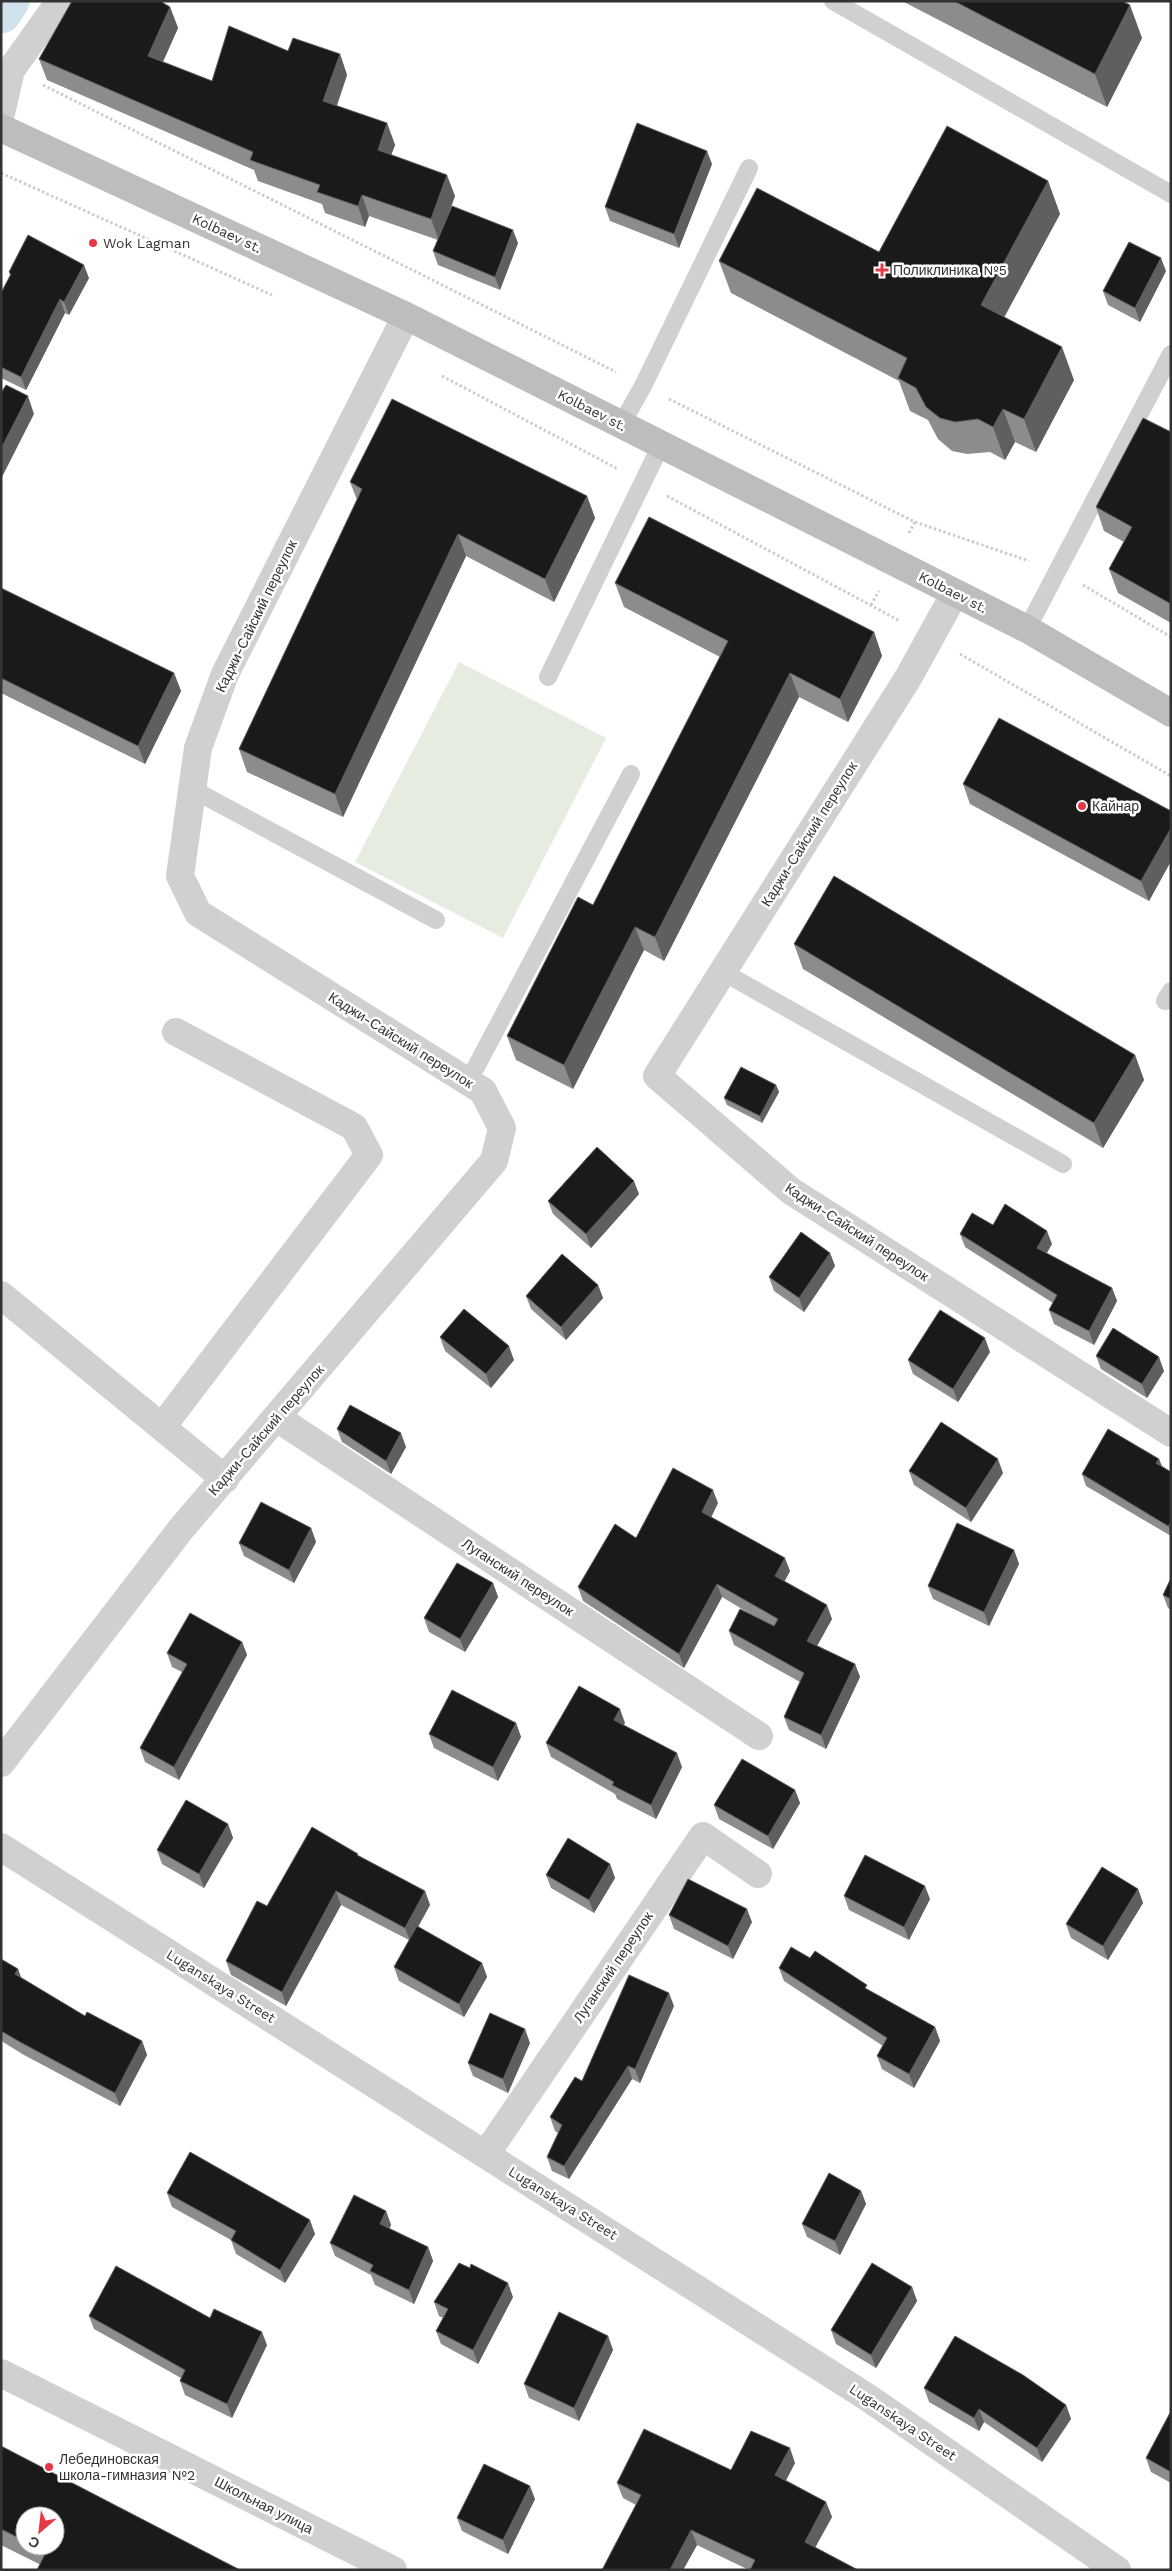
<svg xmlns="http://www.w3.org/2000/svg" width="1172" height="2571" viewBox="0 0 1172 2571" font-family="'Work Sans',sans-serif">
	<style>
		.green { fill: #e6ecdf }
		.lines { fill: none; stroke-linecap: round; stroke-linejoin: round }
		.canal { stroke: #cfe2ee; stroke-width: 41 }
		.path { stroke: #cdcdcd; stroke-width: 3; stroke-dasharray: 2.5 2.5; stroke-linecap: butt }
		.service { stroke: #d0d0d0; stroke-width: 18 }
		.minor { stroke: #d0d0d0; stroke-width: 28 }
		.secondary { stroke: #bdbdbd; stroke-width: 28 }
		.wall { fill: #8c8c8c; fill-rule: evenodd }
		.shaded-wall { fill: #5f5f5f }
		.building { fill: #1a1a1a; stroke: #5f5f5f }
		.poi-dot { fill: #e63946; stroke: #fff; stroke-width: 2 }
		.labels { text-anchor: middle; stroke-width: 5; stroke-linejoin: round; paint-order: stroke }
		.street-label { font-size: 14px; fill: #333; stroke: #fff }
		.poi-label { font-size: 14px; fill: #333; stroke: #fff; text-anchor: start }
	</style>
	<rect width="100%" height="100%" fill="#fff"/>
	<path class="green" d="M 459,662 L 606,738 L 503,938 L 355,862 Z"/>
	<g class="lines">
		<path class="canal" d="M 1,13 L 9,1"/>
		<path class="path" d="M 43,85 L 616,372
			M 1,173 L 272,295
			M 442,376 L 618,469
			M 669,399 L 915,522 L 1029,561
			M 667,496 L 900,621
			M 909,533 L 915,522
			M 1083,585 L 1171,637
			M 871,605 L 879,591
			M 960,654 L 1171,776"/>
		<path class="service" d="M 833,1 L 1171,194
			M 621,425 L 643,386 L 749,168
			M 1027,629 L 1171,354
			M 548,677 L 661,445
			M 192,789 L 436,920
			M 723,972 L 1063,1164
			M 1165,1001 L 1171,991
			M 468,1082 L 631,774"/>
		<path class="minor" d="M 1,113 L 11,70 L 60,1
			M 955,593 L 908,678 L 657,1076 L 791,1191 L 1171,1433
			M 1,1295 L 225,1479
			M 277,1418 L 759,1736
			M 162,1427 L 369,1155 L 354,1127 L 176,1032
			M 1,1763 L 181,1529 L 494,1161 L 502,1128 L 483,1091 L 198,913 L 180,876 L 198,748 L 225,674 L 406,316
			M 1,1847 L 867,2397 L 1117,2570
			M 486,2154 L 703,1836 L 758,1874
			M 1,2373 L 393,2570"/>
		<path class="secondary" d="M 1,128 L 406,316 L 1027,629 L 1171,713"/>
	</g>
	<path class="wall" d="M 902,1 L 1122,1 L 1142,38 L 1107,107 Z
		M 170,7 L 178,28 L 163,62 L 212,81 L 288,51 L 340,54 L 347,75 L 337,106 L 387,123 L 395,145 L 391,155 L 455,196 L 443,228 L 518,243 L 500,290 L 438,265 L 433,251 L 438,240 L 369,216 L 365,227 L 325,213 L 322,204 L 258,181 L 254,170 L 47,80 L 39,59 Z
		M 712,164 L 679,248 L 610,221 L 605,207 Z
		M 1048,181 L 1060,214 L 1004,317 L 1074,380 L 1036,452 L 1015,442 L 1005,460 L 990,452 L 967,454 L 952,451 L 938,439 L 928,420 L 910,411 L 899,381 L 731,293 L 719,261 L 879,252 Z
		M 1166,271 L 1140,322 L 1108,305 L 1103,291 Z
		M 9,272 L 89,278 L 69,315 L 65,313 L 26,390 L 1,378 L 1,293 L 10,276 Z
		M 1171,432 L 1171,623 L 1118,593 L 1109,569 L 1124,542 L 1104,531 L 1096,507 Z
		M 350,482 L 587,496 L 595,518 L 554,602 L 466,556 L 343,817 L 247,772 L 239,749 L 357,500 Z
		M 615,583 L 874,632 L 882,656 L 848,722 L 799,697 L 664,961 L 644,950 L 573,1089 L 516,1060 L 507,1036 L 593,905 L 720,657 L 624,607 Z
		M 1,588 L 174,673 L 181,691 L 145,764 L 1,693 Z
		M 963,784 L 1171,811 L 1171,861 L 1149,901 L 970,804 Z
		M 794,944 L 1135,1055 L 1144,1080 L 1103,1148 L 803,969 Z
		M 776,1085 L 779,1092 L 762,1123 L 727,1105 L 724,1098 Z
		M 639,1194 L 591,1248 L 553,1214 L 548,1201 Z
		M 993,1225 L 1052,1244 L 1047,1253 L 1112,1288 L 1117,1301 L 1094,1345 L 1054,1324 L 1049,1310 L 1053,1303 L 965,1247 L 960,1234 Z
		M 830,1253 L 835,1266 L 804,1312 L 774,1291 L 769,1277 Z
		M 598,1285 L 603,1298 L 566,1340 L 531,1309 L 526,1296 Z
		M 440,1337 L 514,1360 L 491,1388 L 445,1351 Z
		M 990,1352 L 958,1402 L 913,1374 L 908,1360 Z
		M 1096,1356 L 1164,1371 L 1147,1398 L 1101,1369 Z
		M 337,1429 L 406,1447 L 391,1474 L 342,1442 Z
		M 1159,1459 L 1162,1466 L 1171,1472 L 1171,1536 L 1086,1486 L 1082,1474 Z
		M 909,1471 L 1003,1473 L 971,1522 L 914,1485 Z
		M 718,1503 L 711,1517 L 790,1571 L 784,1581 L 832,1619 L 817,1646 L 855,1664 L 860,1677 L 826,1749 L 789,1730 L 784,1717 L 800,1682 L 734,1645 L 729,1631 L 757,1618 L 722,1597 L 684,1668 L 583,1601 L 578,1587 L 636,1538 Z
		M 311,1528 L 316,1542 L 294,1583 L 244,1556 L 239,1543 Z
		M 1014,1550 L 1019,1564 L 989,1626 L 933,1599 L 928,1586 Z
		M 1171,1578 L 1171,1610 L 1168,1608 L 1163,1595 Z
		M 493,1583 L 498,1597 L 465,1652 L 429,1632 L 424,1618 Z
		M 242,1642 L 247,1655 L 179,1780 L 145,1762 L 140,1748 L 182,1672 L 172,1667 L 167,1653 Z
		M 516,1723 L 521,1737 L 498,1781 L 434,1748 L 429,1734 Z
		M 625,1723 L 623,1726 L 682,1767 L 656,1819 L 617,1799 L 615,1794 L 551,1757 L 546,1743 Z
		M 795,1790 L 800,1803 L 773,1849 L 719,1819 L 714,1805 Z
		M 228,1824 L 233,1838 L 204,1888 L 162,1864 L 157,1850 Z
		M 359,1856 L 425,1891 L 430,1905 L 418,1927 L 482,1963 L 487,1977 L 464,2017 L 399,1981 L 394,1967 L 409,1940 L 341,1905 L 286,2006 L 231,1975 L 226,1961 L 267,1906 Z
		M 610,1864 L 615,1878 L 594,1913 L 551,1888 L 546,1875 Z
		M 1138,1889 L 1143,1903 L 1108,1960 L 1071,1938 L 1066,1924 Z
		M 844,1896 L 930,1899 L 909,1940 L 849,1910 Z
		M 669,1915 L 752,1922 L 733,1959 L 674,1929 Z
		M 1,1959 L 18,1969 L 21,1978 L 85,2016 L 142,2041 L 147,2055 L 120,2106 L 24,2055 L 3,2042 L 1,2038 Z
		M 779,1968 L 869,1991 L 935,2027 L 940,2041 L 914,2088 L 882,2069 L 877,2056 L 883,2046 L 784,1981 Z
		M 674,2006 L 640,2083 L 632,2079 L 569,2179 L 552,2171 L 547,2157 L 558,2133 L 555,2131 L 550,2117 L 582,2081 Z
		M 530,2043 L 508,2093 L 473,2076 L 468,2063 Z
		M 861,2191 L 866,2204 L 840,2255 L 807,2237 L 802,2224 Z
		M 167,2193 L 315,2234 L 285,2283 L 236,2254 L 231,2240 L 172,2207 Z
		M 386,2211 L 391,2225 L 389,2229 L 428,2247 L 433,2261 L 414,2304 L 375,2285 L 371,2275 L 335,2256 L 330,2243 Z
		M 912,2287 L 917,2301 L 876,2368 L 836,2344 L 831,2330 Z
		M 513,2297 L 478,2364 L 441,2344 L 436,2331 L 443,2318 L 439,2316 L 434,2302 Z
		M 89,2316 L 210,2318 L 267,2345 L 232,2418 L 185,2395 L 180,2381 L 181,2378 L 94,2329 Z
		M 608,2336 L 613,2350 L 579,2421 L 529,2398 L 524,2384 Z
		M 924,2388 L 1066,2405 L 1071,2419 L 1042,2462 L 984,2422 L 979,2431 L 929,2402 Z
		M 1171,2411 L 1171,2483 L 1151,2472 L 1146,2458 Z
		M 1,2446 L 240,2570 L 39,2564 L 1,2545 ZM 25,2516 L 55,2546 L 25,2546 Z
		M 795,2463 L 786,2480 L 826,2502 L 832,2517 L 815,2547 L 858,2570 L 749,2570 L 697,2545 L 683,2570 L 602,2570 L 636,2505 L 623,2498 L 617,2483 Z
		M 535,2499 L 508,2554 L 462,2531 L 457,2518 Z"/>
	<path class="shaded-wall" d="M 1130,5 L 1142,38 L 1107,107 L 1095,74 Z
		M 170,7 L 178,28 L 156,77 L 148,56 Z
		M 340,54 L 347,75 L 331,122 L 323,101 Z
		M 387,123 L 395,145 L 385,171 L 378,150 Z
		M 707,151 L 712,164 L 679,248 L 674,234 Z
		M 447,175 L 455,196 L 439,240 L 431,219 Z
		M 1048,181 L 1060,214 L 993,338 L 981,305 Z
		M 362,195 L 369,216 L 365,227 L 358,206 Z
		M 513,230 L 518,243 L 500,290 L 495,277 Z
		M 1161,258 L 1166,271 L 1140,322 L 1135,308 Z
		M 84,265 L 89,278 L 69,315 L 64,302 Z
		M 60,299 L 65,313 L 26,390 L 21,377 Z
		M 1062,347 L 1074,380 L 1036,452 L 1024,419 Z
		M 28,396 L 34,414 L 1,479 L 1,449 Z
		M 1003,409 L 1015,442 L 1005,460 L 993,427 Z
		M 587,496 L 595,518 L 554,602 L 545,579 Z
		M 458,534 L 466,556 L 343,817 L 335,794 Z
		M 874,632 L 882,656 L 848,722 L 840,699 Z
		M 174,673 L 181,691 L 145,764 L 138,746 Z
		M 790,673 L 799,697 L 664,961 L 655,937 Z
		M 1171,828 L 1171,861 L 1149,901 L 1141,881 Z
		M 635,927 L 644,950 L 573,1089 L 564,1065 Z
		M 1135,1055 L 1144,1080 L 1103,1148 L 1094,1123 Z
		M 776,1085 L 779,1092 L 762,1123 L 760,1116 Z
		M 634,1181 L 639,1194 L 591,1248 L 586,1234 Z
		M 1047,1231 L 1052,1244 L 1041,1262 L 1037,1248 Z
		M 830,1253 L 835,1266 L 804,1312 L 799,1298 Z
		M 598,1285 L 603,1298 L 566,1340 L 561,1327 Z
		M 1112,1288 L 1117,1301 L 1094,1345 L 1089,1331 Z
		M 985,1338 L 990,1352 L 958,1402 L 953,1389 Z
		M 509,1346 L 514,1360 L 491,1388 L 486,1374 Z
		M 1159,1357 L 1164,1371 L 1147,1398 L 1142,1384 Z
		M 401,1433 L 406,1447 L 391,1474 L 386,1461 Z
		M 998,1459 L 1003,1473 L 971,1522 L 966,1508 Z
		M 1159,1459 L 1163,1470 L 1156,1463 Z
		M 713,1490 L 718,1503 L 707,1526 L 702,1512 Z
		M 1171,1522 L 1171,1532 L 1168,1526 Z
		M 311,1528 L 316,1542 L 294,1583 L 289,1570 Z
		M 1014,1550 L 1019,1564 L 989,1626 L 984,1612 Z
		M 785,1558 L 790,1571 L 780,1590 L 775,1576 Z
		M 493,1583 L 498,1597 L 465,1652 L 460,1639 Z
		M 717,1584 L 722,1597 L 684,1668 L 679,1654 Z
		M 827,1605 L 832,1619 L 812,1655 L 807,1641 Z
		M 242,1642 L 247,1655 L 179,1780 L 174,1767 Z
		M 855,1664 L 860,1677 L 826,1749 L 821,1735 Z
		M 620,1709 L 625,1723 L 618,1734 L 614,1720 Z
		M 516,1723 L 521,1737 L 498,1781 L 493,1767 Z
		M 677,1753 L 682,1767 L 656,1819 L 651,1805 Z
		M 795,1790 L 800,1803 L 773,1849 L 768,1836 Z
		M 228,1824 L 233,1838 L 204,1888 L 199,1874 Z
		M 610,1864 L 615,1878 L 594,1913 L 589,1900 Z
		M 925,1886 L 930,1899 L 909,1940 L 904,1927 Z
		M 1138,1889 L 1143,1903 L 1108,1960 L 1103,1946 Z
		M 336,1891 L 341,1905 L 286,2006 L 282,1992 Z
		M 425,1891 L 430,1905 L 410,1941 L 405,1928 Z
		M 747,1909 L 752,1922 L 733,1959 L 728,1946 Z
		M 482,1963 L 487,1977 L 464,2017 L 459,2004 Z
		M 18,1969 L 23,1983 L 15,1974 Z
		M 669,1993 L 674,2006 L 640,2083 L 635,2069 Z
		M 935,2027 L 940,2041 L 914,2088 L 909,2074 Z
		M 525,2029 L 530,2043 L 508,2093 L 503,2079 Z
		M 142,2041 L 147,2055 L 120,2106 L 115,2093 Z
		M 628,2066 L 632,2079 L 569,2179 L 564,2166 Z
		M 861,2191 L 866,2204 L 840,2255 L 835,2241 Z
		M 386,2211 L 391,2225 L 385,2238 L 380,2224 Z
		M 310,2220 L 315,2234 L 285,2283 L 280,2270 Z
		M 428,2247 L 433,2261 L 414,2304 L 409,2290 Z
		M 508,2283 L 513,2297 L 478,2364 L 473,2350 Z
		M 912,2287 L 917,2301 L 876,2368 L 871,2355 Z
		M 262,2332 L 267,2345 L 232,2418 L 227,2404 Z
		M 608,2336 L 613,2350 L 579,2421 L 574,2408 Z
		M 1066,2405 L 1071,2419 L 1042,2462 L 1037,2448 Z
		M 979,2409 L 984,2422 L 979,2431 L 974,2418 Z
		M 790,2448 L 795,2463 L 781,2490 L 775,2475 Z
		M 530,2486 L 535,2499 L 508,2554 L 503,2540 Z
		M 826,2502 L 832,2517 L 810,2557 L 805,2542 Z
		M 691,2530 L 697,2545 L 683,2570 L 670,2570 Z"/>
	<path class="building" d="M 72,1 L 160,1 L 170,7 L 148,56 L 212,81 L 229,26 L 288,51 L 293,38 L 340,54 L 323,101 L 387,123 L 378,150 L 447,175 L 431,219 L 362,195 L 358,206 L 317,192 L 320,185 L 250,160 L 253,152 L 39,59 Z
		M 954,1 L 1122,1 L 1130,5 L 1095,74 Z
		M 637,123 L 707,151 L 674,234 L 605,207 Z
		M 947,126 L 1048,181 L 981,305 L 1062,347 L 1024,419 L 1003,409 L 993,427 L 978,419 L 955,422 L 940,418 L 926,407 L 916,388 L 898,378 L 907,358 L 719,261 L 757,188 L 879,252 Z
		M 452,206 L 513,230 L 495,277 L 433,251 Z
		M 28,235 L 84,265 L 64,302 L 60,299 L 21,377 L 1,367 L 1,293 L 11,274 L 9,272 Z
		M 1129,242 L 1161,258 L 1135,308 L 1103,291 Z
		M 6,385 L 28,396 L 1,449 L 1,393 Z
		M 392,399 L 587,496 L 545,579 L 458,534 L 335,794 L 239,749 L 362,489 L 350,482 Z
		M 1143,418 L 1171,432 L 1171,604 L 1109,569 L 1132,527 L 1096,507 Z
		M 649,517 L 874,632 L 840,699 L 790,673 L 655,937 L 635,927 L 564,1065 L 507,1036 L 578,897 L 593,905 L 728,641 L 615,583 Z
		M 1,588 L 174,673 L 138,746 L 1,678 Z
		M 999,718 L 1171,811 L 1171,828 L 1141,881 L 963,784 Z
		M 834,876 L 1135,1055 L 1094,1123 L 794,944 Z
		M 741,1067 L 776,1085 L 760,1116 L 724,1098 Z
		M 597,1147 L 634,1181 L 586,1234 L 548,1201 Z
		M 1005,1204 L 1047,1231 L 1037,1248 L 1112,1288 L 1089,1331 L 1049,1310 L 1057,1295 L 960,1234 L 972,1213 L 993,1225 Z
		M 801,1232 L 830,1253 L 799,1298 L 769,1277 Z
		M 562,1254 L 598,1285 L 561,1327 L 526,1296 Z
		M 464,1309 L 509,1346 L 486,1374 L 440,1337 Z
		M 940,1310 L 985,1338 L 953,1389 L 908,1360 Z
		M 1113,1328 L 1159,1357 L 1142,1384 L 1096,1356 Z
		M 350,1405 L 401,1433 L 386,1461 L 337,1429 Z
		M 941,1422 L 998,1459 L 966,1508 L 909,1471 Z
		M 1108,1429 L 1159,1459 L 1156,1463 L 1171,1472 L 1171,1522 L 1168,1526 L 1082,1474 Z
		M 673,1468 L 713,1490 L 702,1512 L 785,1558 L 775,1576 L 827,1605 L 807,1641 L 855,1664 L 821,1735 L 784,1717 L 804,1673 L 729,1631 L 740,1609 L 774,1626 L 778,1619 L 717,1584 L 679,1654 L 578,1587 L 615,1524 L 636,1538 Z
		M 261,1502 L 311,1528 L 289,1570 L 239,1543 Z
		M 957,1523 L 1014,1550 L 984,1612 L 928,1586 Z
		M 457,1563 L 493,1583 L 460,1639 L 424,1618 Z
		M 1171,1578 L 1171,1599 L 1163,1595 Z
		M 190,1613 L 242,1642 L 174,1767 L 140,1748 L 187,1664 L 167,1653 Z
		M 579,1686 L 620,1709 L 614,1720 L 677,1753 L 651,1805 L 612,1785 L 614,1782 L 546,1743 Z
		M 452,1690 L 516,1723 L 493,1767 L 429,1734 Z
		M 742,1759 L 795,1790 L 768,1836 L 714,1805 Z
		M 186,1800 L 228,1824 L 199,1874 L 157,1850 Z
		M 312,1827 L 358,1854 L 357,1855 L 425,1891 L 405,1928 L 336,1891 L 282,1992 L 226,1961 L 257,1901 L 267,1906 Z
		M 568,1838 L 610,1864 L 589,1900 L 546,1875 Z
		M 865,1855 L 925,1886 L 904,1927 L 844,1896 Z
		M 1102,1867 L 1138,1889 L 1103,1946 L 1066,1924 Z
		M 688,1879 L 747,1909 L 728,1946 L 669,1915 Z
		M 417,1926 L 482,1963 L 459,2004 L 394,1967 Z
		M 791,1947 L 810,1958 L 815,1951 L 867,1985 L 865,1988 L 935,2027 L 909,2074 L 877,2056 L 887,2038 L 779,1968 Z
		M 1,1959 L 18,1969 L 15,1974 L 85,2016 L 87,2012 L 142,2041 L 115,2093 L 20,2042 L 1,2031 Z
		M 629,1975 L 669,1993 L 635,2069 L 628,2066 L 564,2166 L 547,2157 L 562,2125 L 550,2117 L 575,2077 L 582,2081 Z
		M 490,2013 L 525,2029 L 503,2079 L 468,2063 Z
		M 190,2152 L 310,2220 L 280,2270 L 231,2240 L 236,2231 L 167,2193 Z
		M 829,2173 L 861,2191 L 835,2241 L 802,2224 Z
		M 354,2195 L 386,2211 L 380,2224 L 428,2247 L 409,2290 L 370,2271 L 373,2265 L 330,2243 Z
		M 459,2263 L 470,2268 L 471,2264 L 508,2283 L 473,2350 L 436,2331 L 448,2309 L 434,2302 Z
		M 872,2263 L 912,2287 L 871,2355 L 831,2330 Z
		M 116,2266 L 210,2318 L 214,2309 L 262,2332 L 227,2404 L 180,2381 L 185,2370 L 89,2316 Z
		M 559,2312 L 608,2336 L 574,2408 L 524,2384 Z
		M 955,2336 L 1023,2375 L 1066,2405 L 1037,2448 L 979,2409 L 974,2418 L 924,2388 Z
		M 1171,2411 L 1171,2472 L 1146,2458 Z
		M 644,2429 L 731,2470 L 751,2431 L 790,2448 L 775,2475 L 826,2502 L 805,2542 L 858,2570 L 750,2570 L 755,2560 L 691,2530 L 670,2570 L 602,2570 L 641,2495 L 617,2483 Z
		M 1,2446 L 240,2570 L 37,2570 L 46,2552 L 35,2546 L 55,2546 L 55,2516 L 25,2516 L 25,2541 L 1,2529 Z
		M 484,2464 L 530,2486 L 503,2540 L 457,2518 Z"/>
	<g class="poi-dot">
		<circle cx="93" cy="243" r="5"/>
		<path d="M879.5 262.5h5v5h5v5h-5v5h-5v-5h-5v-5h5z"/>
		<circle cx="1082" cy="806" r="5"/>
		<circle cx="49" cy="2467" r="5"/>
	</g>
	<g class="labels">
		<g class="street-label">
			<text transform="translate(227 233) rotate(25)" y="5">Kolbaev st.</text>
			<text transform="translate(592 410) rotate(27)" y="5">Kolbaev st.</text>
			<text transform="translate(953 592) rotate(27)" y="5">Kolbaev st.</text>
			<text transform="translate(256 616) rotate(-64)" y="5">Каджи-Сайский переулок</text>
			<text transform="translate(809 834) rotate(-58)" y="5">Каджи-Сайский переулок</text>
			<text transform="translate(401 1040) rotate(32)" y="5">Каджи-Сайский переулок</text>
			<text transform="translate(857 1232) rotate(33)" y="5">Каджи-Сайский переулок</text>
			<text transform="translate(266 1430) rotate(-49)" y="5">Каджи-Сайский переулок</text>
			<text transform="translate(518 1577) rotate(33)" y="5">Луганский переулок</text>
			<text transform="translate(613 1967) rotate(-56)" y="5">Луганский переулок</text>
			<text transform="translate(221 1986) rotate(32)" y="5">Luganskaya Street</text>
			<text transform="translate(563 2203) rotate(32)" y="5">Luganskaya Street</text>
			<text transform="translate(903 2422) rotate(34)" y="5">Luganskaya Street</text>
			<text transform="translate(264 2505) rotate(27)" y="5">Школьная улица</text>
		</g>
		<g class="poi-label">
			<text x="103" y="248">Wok Lagman</text>
			<text x="893" y="275">Поликлиника №5</text>
			<text x="1092" y="811">Кайнар</text>
			<text x="59" y="2464">Лебединовская<tspan x="59" dy="16">школа-гимназия №2</tspan></text>
		</g>
	</g>
	<rect width="1172" height="2571" fill="none" stroke="#333333" stroke-width="5"/>
	<g transform="translate(40 2531) rotate(208)"><circle r="24" fill="#ffffff" stroke="#adadad"/>
	<path d="M0-4L9 19L0 12L-9 19Z" fill="#e63946"/>
	<text y="-8" font-size="14" font-weight="bold" text-anchor="middle" fill="#333333">С</text>
	</g>
</svg>
